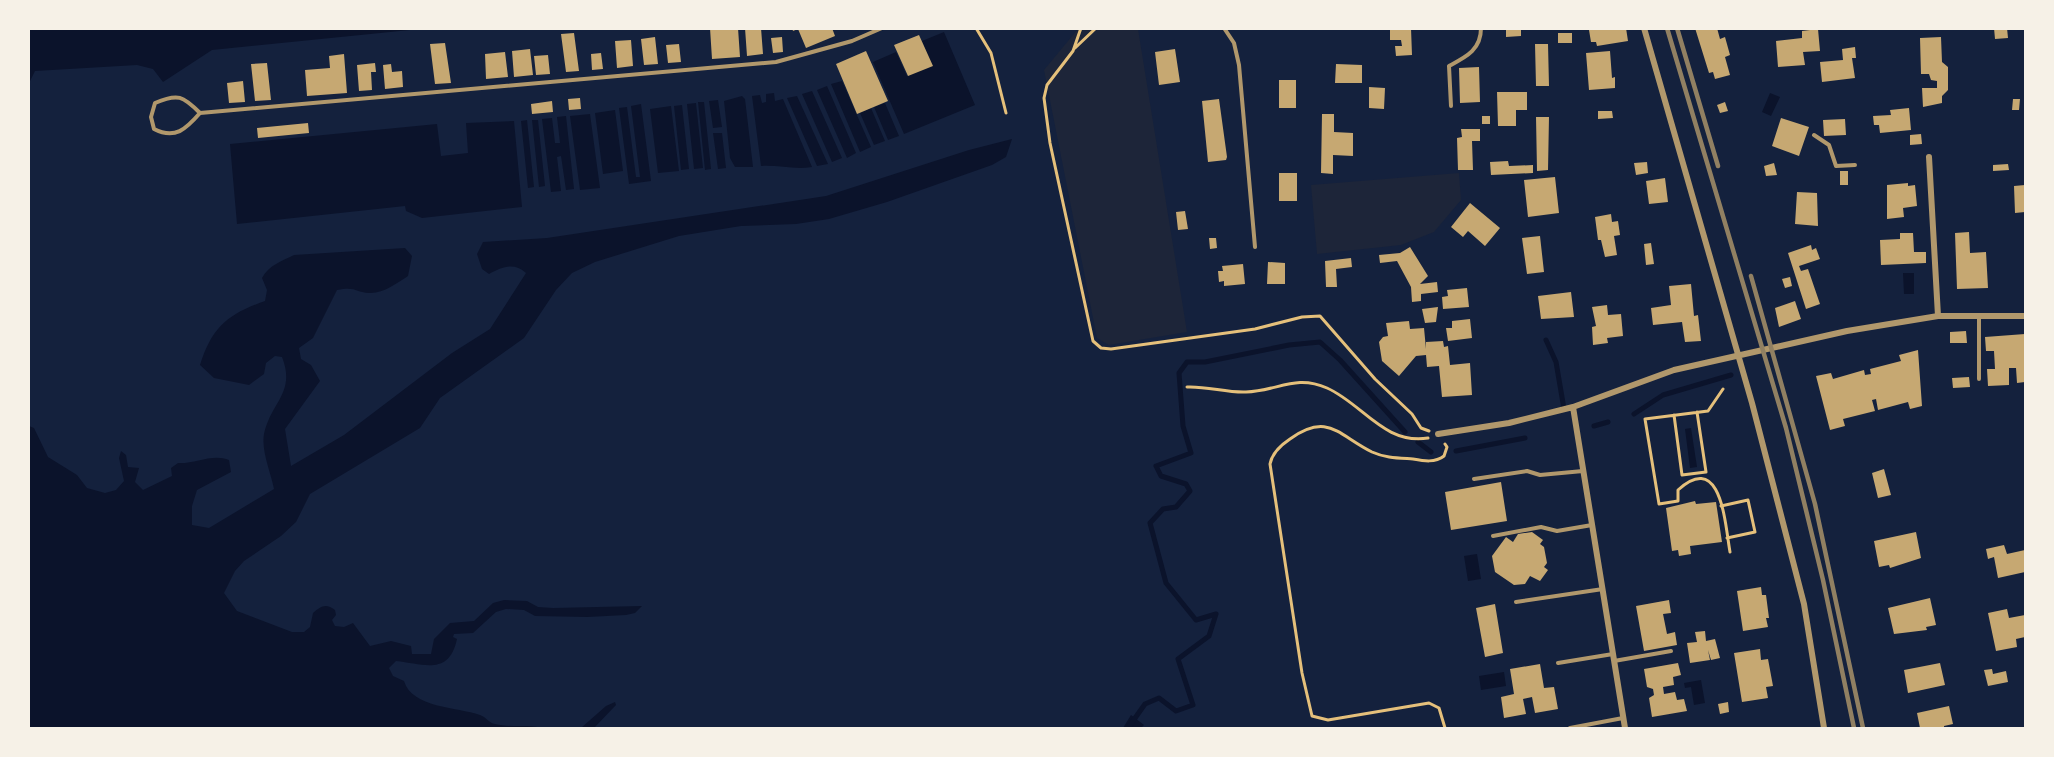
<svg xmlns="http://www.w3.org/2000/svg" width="2054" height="757" viewBox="0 0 2054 757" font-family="'PT Serif',serif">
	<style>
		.green { fill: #1d2539 }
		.water { fill: #0b132b }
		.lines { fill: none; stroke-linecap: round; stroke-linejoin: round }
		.stream { stroke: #0b132b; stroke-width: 5 }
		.building { fill: #c6a872 }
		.path { stroke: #e5c07b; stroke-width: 3 }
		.service { stroke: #b1986c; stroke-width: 4 }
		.minor { stroke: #b1986c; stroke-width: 6 }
		.rail { stroke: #918062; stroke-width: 4.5 }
	</style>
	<rect width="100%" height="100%" fill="#14213d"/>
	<path class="green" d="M 1078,29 L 1138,29 L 1187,332 L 1109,345 L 1097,338 L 1044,70 Z
		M 1459,173 L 1461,200 L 1434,232 L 1401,245 L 1317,254 L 1311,185 Z"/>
	<path class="water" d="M 29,28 L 420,28 L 420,29 L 212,50 L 163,82 L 153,69 L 137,65 L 35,71 L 29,83 Z
		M 944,32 L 975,105 L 904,134 L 873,62 L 896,52 L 907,76 L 932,66 L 922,41 Z
		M 842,81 L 871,147 L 860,152 L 831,84 Z
		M 827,86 L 856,153 L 847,158 L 817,90 Z
		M 812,91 L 842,158 L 832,162 L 802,94 Z
		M 774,93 L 775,101 L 783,99 L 812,167 C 795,170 779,165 761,166 L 752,96 L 760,95 L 762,103 L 766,102 L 766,94 Z
		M 1770,93 L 1780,97 L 1771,116 L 1762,112 Z
		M 742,96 L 745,99 L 753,167 L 735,167 L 730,158 L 724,101 Z
		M 797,96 L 828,164 L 817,166 L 787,98 Z
		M 718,100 L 722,127 L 713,128 L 709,101 Z
		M 698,102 L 704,102 L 711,169 L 705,170 Z
		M 696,103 L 703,168 L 694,169 L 687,104 Z
		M 885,103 L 899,136 L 888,140 L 874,107 Z
		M 641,104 L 651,181 L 629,184 L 619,108 L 627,107 L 636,177 L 640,177 L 631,106 Z
		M 682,105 L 689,169 L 681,170 L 674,106 Z
		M 671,106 L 679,171 L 658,173 L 650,109 Z
		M 871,108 L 885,141 L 874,145 L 860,113 Z
		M 615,110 L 623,171 L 603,174 L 595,113 Z
		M 590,114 L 600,188 L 580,190 L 570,116 Z
		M 566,116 L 574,189 L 566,190 L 561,156 L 557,157 L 561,191 L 551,192 L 542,119 L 552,118 L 555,143 L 560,143 L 557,117 Z
		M 527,120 L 534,187 L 528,188 L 521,121 Z
		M 532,120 L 538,120 L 545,186 L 539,187 Z
		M 514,121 L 522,207 L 422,218 L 406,211 L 405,206 L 237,224 L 230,144 L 437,124 L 441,156 L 468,153 L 466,123 Z
		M 713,133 L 722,133 L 726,168 L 718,169 Z
		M 1012,139 L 1006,157 L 992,165 L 887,202 L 829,219 L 796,224 L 741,226 L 679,236 L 595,262 L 572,273 L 556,290 L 524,338 L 440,398 L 420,428 L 310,494 L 296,522 L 281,536 L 244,561 L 235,571 L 224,593 L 237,611 L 292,632 L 304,632 L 310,627 L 313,613 C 321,606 326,603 335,610 L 336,615 L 332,620 L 335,626 L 344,627 L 353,623 L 370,646 L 391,641 L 411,646 L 412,654 L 431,654 L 434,639 L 450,623 L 474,621 L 493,603 L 504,600 L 527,601 L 538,607 L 553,608 L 642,606 L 635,613 L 626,615 L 587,617 L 535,616 L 524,610 L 506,609 L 496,612 L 473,633 L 454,634 L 453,637 L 457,639 C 449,676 424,664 396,661 L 389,668 L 393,676 L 404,681 C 412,708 457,707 480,715 C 486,717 489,723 495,724 C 510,728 528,724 541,728 L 29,728 L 29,426 L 34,428 L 48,457 L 77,475 L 87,488 L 105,493 L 116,490 L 124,481 L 119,458 L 121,451 L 126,455 L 128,467 L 139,468 L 135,482 L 143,490 L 172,476 L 171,468 L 178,463 C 195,464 213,453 229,460 L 231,472 L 197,490 L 192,506 L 192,525 L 209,528 L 274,489 C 271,473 261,451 264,434 C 271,402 296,393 282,357 L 275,356 L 266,363 L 264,374 L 249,385 L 214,378 L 200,365 C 212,327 228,314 265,301 L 267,290 L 262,278 C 269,265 282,261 294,255 L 405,248 L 412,256 L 408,276 C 397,283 383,294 369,293 C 355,292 356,286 337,290 L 313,338 L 299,348 L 301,359 L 311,365 L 320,381 L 285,429 L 291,466 L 344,435 L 452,353 L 490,329 L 526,273 C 514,262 502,267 489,274 L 482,269 L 477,254 L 483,242 L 547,238 L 826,196 L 969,150 Z
		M 1903,273 L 1914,273 L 1914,294 L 1904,294 Z
		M 1691,428 L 1697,467 L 1690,468 L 1685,429 Z
		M 1477,554 L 1481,579 L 1468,581 L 1464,556 Z
		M 1504,672 L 1506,686 L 1481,690 L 1479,676 Z
		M 1701,680 L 1705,703 L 1694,705 L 1691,687 L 1685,688 L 1684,683 Z
		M 615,702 L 616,705 L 594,728 L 581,728 L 606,706 Z
		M 1131,715 L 1144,725 L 1141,728 L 1123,728 Z"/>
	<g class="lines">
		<path class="stream" d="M 1546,340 L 1556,362 L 1564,409
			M 1634,414 L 1663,395 L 1731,375
			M 1594,426 L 1608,422
			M 1418,442 L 1431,452
			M 1456,451 L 1525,438
			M 1128,728 L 1145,704 L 1159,698 L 1176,711 L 1193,705 L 1178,659 L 1209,636 L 1216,614 L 1196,620 L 1166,583 L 1150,523 L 1163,509 L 1176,507 L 1190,491 L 1186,484 L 1161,476 L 1156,466 L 1191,453 L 1183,426 L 1179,373 L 1187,362 L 1205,362 L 1289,345 L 1320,342 L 1340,360 L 1405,432"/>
	</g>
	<path class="building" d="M 710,28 L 738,28 L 740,57 L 712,59 Z
		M 745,28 L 761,28 L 763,54 L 747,56 Z
		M 792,28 L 832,28 L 835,36 L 806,48 L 798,29 L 793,31 Z
		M 1390,28 L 1411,28 L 1412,55 L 1396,56 L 1395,46 L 1402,46 L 1401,40 L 1390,40 Z
		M 1506,28 L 1521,28 L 1521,36 L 1506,37 Z
		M 1594,28 L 1626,28 L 1628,41 L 1597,46 L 1596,42 L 1591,42 L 1589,30 Z
		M 1695,28 L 1717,28 L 1720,39 L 1725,37 L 1730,55 L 1725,57 L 1730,75 L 1715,79 L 1713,72 L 1709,73 Z
		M 1994,28 L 2007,28 L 2008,38 L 1995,39 Z
		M 1818,29 L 1820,51 L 1803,52 L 1805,65 L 1778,67 L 1776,41 L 1802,38 L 1802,31 Z
		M 574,33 L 579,71 L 566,72 L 561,34 Z
		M 1558,33 L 1572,33 L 1572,43 L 1558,43 Z
		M 919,35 L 933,66 L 908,76 L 894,45 Z
		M 655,37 L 658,64 L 644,65 L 641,39 Z
		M 782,37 L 783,52 L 773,53 L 771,38 Z
		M 1941,37 L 1942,62 L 1948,67 L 1948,90 L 1942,96 L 1942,103 L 1923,107 L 1922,88 L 1937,88 L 1937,81 L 1931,80 L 1929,74 L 1921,74 L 1920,38 Z
		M 631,40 L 633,66 L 617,68 L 615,41 Z
		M 445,43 L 451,83 L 435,84 L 430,44 Z
		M 679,44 L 681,62 L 668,63 L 666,45 Z
		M 1535,44 L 1548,44 L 1549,86 L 1536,86 Z
		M 1855,47 L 1856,58 L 1852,58 L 1855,78 L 1822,82 L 1820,62 L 1843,60 L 1842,49 Z
		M 530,49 L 533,75 L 514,77 L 512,51 Z
		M 1175,49 L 1180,82 L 1159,85 L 1155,52 Z
		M 866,51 L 888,101 L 857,114 L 836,64 Z
		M 1610,51 L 1612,78 L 1615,77 L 1615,88 L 1589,90 L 1586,53 Z
		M 505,52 L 508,77 L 486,79 L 485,54 Z
		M 601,53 L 603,69 L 592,70 L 591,54 Z
		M 344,54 L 347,93 L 307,96 L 305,70 L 330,68 L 329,56 Z
		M 548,55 L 550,74 L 536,75 L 534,56 Z
		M 267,63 L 271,100 L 255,101 L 251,64 Z
		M 375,63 L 376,72 L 371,72 L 372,90 L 359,91 L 357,65 Z
		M 391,64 L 392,72 L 402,71 L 403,87 L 385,89 L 383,65 Z
		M 1336,64 L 1362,65 L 1362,83 L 1335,83 Z
		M 1479,67 L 1480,102 L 1460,103 L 1459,68 Z
		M 1279,80 L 1296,80 L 1296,108 L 1279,108 Z
		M 243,81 L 245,102 L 229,103 L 227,83 Z
		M 1369,87 L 1385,88 L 1384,109 L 1369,108 Z
		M 1497,92 L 1527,92 L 1527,110 L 1516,110 L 1516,126 L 1498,126 Z
		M 580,98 L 581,109 L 569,110 L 568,99 Z
		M 1219,99 L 1227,157 L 1226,160 L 1208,162 L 1202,101 Z
		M 2013,99 L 2020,99 L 2019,110 L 2012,110 Z
		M 552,101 L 553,112 L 532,114 L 531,104 Z
		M 1725,102 L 1728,111 L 1720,113 L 1717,105 Z
		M 1909,108 L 1911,130 L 1880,133 L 1879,125 L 1874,125 L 1873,116 L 1891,115 L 1890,110 Z
		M 1598,111 L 1612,111 L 1613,118 L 1598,119 Z
		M 1322,114 L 1334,114 L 1334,132 L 1353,133 L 1353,156 L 1333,155 L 1333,174 L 1321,173 Z
		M 1482,116 L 1490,116 L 1490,124 L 1482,124 Z
		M 1536,117 L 1549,117 L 1548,170 L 1537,171 Z
		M 1781,118 L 1809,127 L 1799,156 L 1772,146 Z
		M 1845,119 L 1846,135 L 1824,136 L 1823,120 Z
		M 308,123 L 309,133 L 258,138 L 257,128 Z
		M 1461,129 L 1480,129 L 1480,141 L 1472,141 L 1473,170 L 1458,170 L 1457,138 L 1462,137 Z
		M 1921,134 L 1922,144 L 1910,145 L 1910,135 Z
		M 1508,161 L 1509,166 L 1533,165 L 1533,173 L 1491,175 L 1490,162 Z
		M 1647,162 L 1648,173 L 1636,175 L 1634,163 Z
		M 1774,163 L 1777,175 L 1766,176 L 1764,166 Z
		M 2008,164 L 2009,170 L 1993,171 L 1993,165 Z
		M 1840,171 L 1848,171 L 1848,185 L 1840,185 Z
		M 1279,173 L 1297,173 L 1297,201 L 1279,201 Z
		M 1555,177 L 1559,213 L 1528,217 L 1524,180 Z
		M 1665,178 L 1668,202 L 1649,204 L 1646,181 Z
		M 1908,183 L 1908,186 L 1915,185 L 1917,206 L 1903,208 L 1904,217 L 1887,219 L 1887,185 Z
		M 2025,185 L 2025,212 L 2015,213 L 2014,186 Z
		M 1797,192 L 1817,193 L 1818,226 L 1795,224 Z
		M 1470,203 L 1500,228 L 1485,246 L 1468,231 L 1463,237 L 1451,227 Z
		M 1185,211 L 1188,229 L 1178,230 L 1176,212 Z
		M 1611,214 L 1612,222 L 1618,221 L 1620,235 L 1614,236 L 1617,255 L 1605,257 L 1601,240 L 1598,240 L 1595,217 Z
		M 1969,232 L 1970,253 L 1986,252 L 1988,288 L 1957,289 L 1955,233 Z
		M 1900,233 L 1913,233 L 1914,252 L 1926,252 L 1926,263 L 1881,265 L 1880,240 L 1900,239 Z
		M 1540,236 L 1544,272 L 1527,274 L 1522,238 Z
		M 1209,238 L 1216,238 L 1217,248 L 1210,249 Z
		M 1651,243 L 1654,264 L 1646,265 L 1644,244 Z
		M 1811,245 L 1812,250 L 1816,248 L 1820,259 L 1799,266 L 1801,271 L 1808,269 L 1820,304 L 1806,309 L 1788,253 Z
		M 1410,247 L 1428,276 L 1420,284 L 1437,282 L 1438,292 L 1421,294 L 1421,301 L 1412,302 L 1411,287 L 1397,261 L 1380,263 L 1379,255 L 1400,253 Z
		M 1351,258 L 1352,267 L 1336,269 L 1337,287 L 1326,287 L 1325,261 Z
		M 1268,262 L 1285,263 L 1285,284 L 1267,284 Z
		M 1243,264 L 1245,284 L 1224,286 L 1224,281 L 1219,282 L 1218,271 L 1223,271 L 1222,266 Z
		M 1790,277 L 1792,286 L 1785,288 L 1782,279 Z
		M 1691,284 L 1694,316 L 1698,315 L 1701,341 L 1685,342 L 1682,322 L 1653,325 L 1651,308 L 1671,305 L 1669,286 Z
		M 1467,288 L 1469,307 L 1443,309 L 1442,297 L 1448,296 L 1447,290 Z
		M 1571,292 L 1574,317 L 1541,319 L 1538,296 Z
		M 1795,301 L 1801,319 L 1779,327 L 1775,308 Z
		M 1607,305 L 1608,315 L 1621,314 L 1623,336 L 1607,338 L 1608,343 L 1593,345 L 1592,327 L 1596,326 L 1592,307 Z
		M 1438,307 L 1436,322 L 1425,323 L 1422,309 Z
		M 1470,319 L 1472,338 L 1448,341 L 1446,328 L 1452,328 L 1452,321 Z
		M 1409,321 L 1410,329 L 1424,328 L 1426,349 L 1426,342 L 1443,341 L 1444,347 L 1448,346 L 1450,365 L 1470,363 L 1472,395 L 1442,397 L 1439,366 L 1427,367 L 1426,355 L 1416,356 L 1399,376 L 1382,361 L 1379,342 L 1383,337 L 1388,336 L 1386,323 Z
		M 1966,331 L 1967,343 L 1950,343 L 1950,332 Z
		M 2025,334 L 2025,382 L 2017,383 L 2016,368 L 2009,368 L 2009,385 L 1988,386 L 1987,369 L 1995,369 L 1994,351 L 1986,351 L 1985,337 Z
		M 1918,350 L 1922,406 L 1910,409 L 1908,402 L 1878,410 L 1876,399 L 1872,400 L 1875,411 L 1843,419 L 1845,426 L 1830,430 L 1816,376 L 1831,373 L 1833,379 L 1864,370 L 1865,375 L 1871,374 L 1870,369 L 1901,361 L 1899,355 Z
		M 1969,377 L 1970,387 L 1953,388 L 1952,378 Z
		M 1884,469 L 1891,495 L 1878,498 L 1872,473 Z
		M 1501,482 L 1507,521 L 1451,530 L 1445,492 Z
		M 1695,501 L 1696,504 L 1716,502 L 1722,542 L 1690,546 L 1691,554 L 1679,556 L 1678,550 L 1672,551 L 1666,508 Z
		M 1532,532 L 1543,540 L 1540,544 L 1544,547 L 1547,563 L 1544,567 L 1548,570 L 1540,581 L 1530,576 L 1525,584 L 1514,585 L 1495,572 L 1492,556 L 1506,537 L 1513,542 L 1518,534 Z
		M 1916,532 L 1921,558 L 1890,568 L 1889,565 L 1879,567 L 1874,541 Z
		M 2004,545 L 2007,554 L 2025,550 L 2025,572 L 1998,578 L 1994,557 L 1988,559 L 1986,549 Z
		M 1761,587 L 1762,595 L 1766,595 L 1769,618 L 1766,618 L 1768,627 L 1743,631 L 1737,591 Z
		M 1930,598 L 1936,625 L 1926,627 L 1927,630 L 1894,634 L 1888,608 Z
		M 1669,600 L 1671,613 L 1663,614 L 1667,634 L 1675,632 L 1677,645 L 1644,651 L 1636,606 Z
		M 1495,604 L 1503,653 L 1485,657 L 1476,608 Z
		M 2007,609 L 2009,618 L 2025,615 L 2025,637 L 2016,639 L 2017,647 L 1996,651 L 1988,613 Z
		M 1705,631 L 1706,641 L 1715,639 L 1720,658 L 1711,660 L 1708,650 L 1710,660 L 1690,663 L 1687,643 L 1697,642 L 1695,632 Z
		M 1760,649 L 1761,660 L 1768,659 L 1773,686 L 1766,687 L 1768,698 L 1742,702 L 1734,653 Z
		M 1678,663 L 1681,675 L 1673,677 L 1674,685 L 1663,687 L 1664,694 L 1675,692 L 1677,700 L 1684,699 L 1687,711 L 1652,717 L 1649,698 L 1654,695 L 1653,689 L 1647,687 L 1644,669 Z
		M 1940,663 L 1945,685 L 1908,693 L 1904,670 Z
		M 1540,664 L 1544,688 L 1554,687 L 1558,709 L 1535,713 L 1532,697 L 1523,699 L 1526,714 L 1504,718 L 1501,697 L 1514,694 L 1510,669 Z
		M 1992,669 L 1993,674 L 2006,671 L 2008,682 L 1988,686 L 1984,670 Z
		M 1728,702 L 1729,712 L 1720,714 L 1718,704 Z
		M 1949,706 L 1953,724 L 1944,726 L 1944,728 L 1920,728 L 1917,713 Z"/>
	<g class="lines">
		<path class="path" d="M 976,28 L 991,53 L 1006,113
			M 1081,28 L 1073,51 L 1047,85 L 1044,98 L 1050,143 L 1093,341 L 1101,348 L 1111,349 L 1255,329 L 1302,317 L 1320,316 L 1375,379 L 1412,414 L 1421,428 L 1429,431
			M 1075,48 L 1096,28
			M 1187,387 C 1207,386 1227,393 1246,392 C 1278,391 1295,374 1327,388 C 1363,404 1384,445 1428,438
			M 1723,389 L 1708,411 L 1645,419 L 1659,504 L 1678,501 L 1678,490 C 1722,450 1725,525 1730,552
			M 1674,415 L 1682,475 L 1706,472 L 1697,412
			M 1445,444 L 1447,447 L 1444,456 C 1435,463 1424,461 1413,459 C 1399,458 1385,458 1372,452 C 1338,435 1328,412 1290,439 C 1281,445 1272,453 1270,464 L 1302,673 L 1312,716 L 1328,720 L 1429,703 L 1439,708 L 1445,728
			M 1721,506 L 1748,500 L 1755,532 L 1727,538"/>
		<path class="service" d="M 1224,28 L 1234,43 L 1239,65 L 1255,247
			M 1451,106 L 1449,66 C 1466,57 1481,50 1481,28
			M 200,113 C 183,96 178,93 155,103 L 151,117 L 154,129 C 175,140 186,129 200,113 L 776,62 L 852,41 L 882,28
			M 1814,135 L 1829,145 L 1836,166 L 1855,165
			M 1979,317 L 1979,379
			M 1474,479 L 1527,471 L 1540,475 L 1583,471
			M 1493,536 L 1541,527 L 1557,531 L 1592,525
			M 1516,602 L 1603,589
			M 1614,661 L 1671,651
			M 1558,663 L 1613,654
			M 1570,728 L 1623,718"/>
		<path class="minor" d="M 1644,28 L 1752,403 L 1804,604 L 1824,728
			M 1929,157 L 1938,316
			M 1573,407 L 1625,728
			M 1438,434 L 1509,423 L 1573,407 L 1674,370 L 1847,331 L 1938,316 L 2026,316"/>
		<path class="rail" d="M 1667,28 L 1786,428 L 1823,580 L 1854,728
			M 1677,28 L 1718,166
			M 1751,276 L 1815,504 L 1863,728"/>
	</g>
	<rect width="2054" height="757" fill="none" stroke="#f6f1e7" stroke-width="60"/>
</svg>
